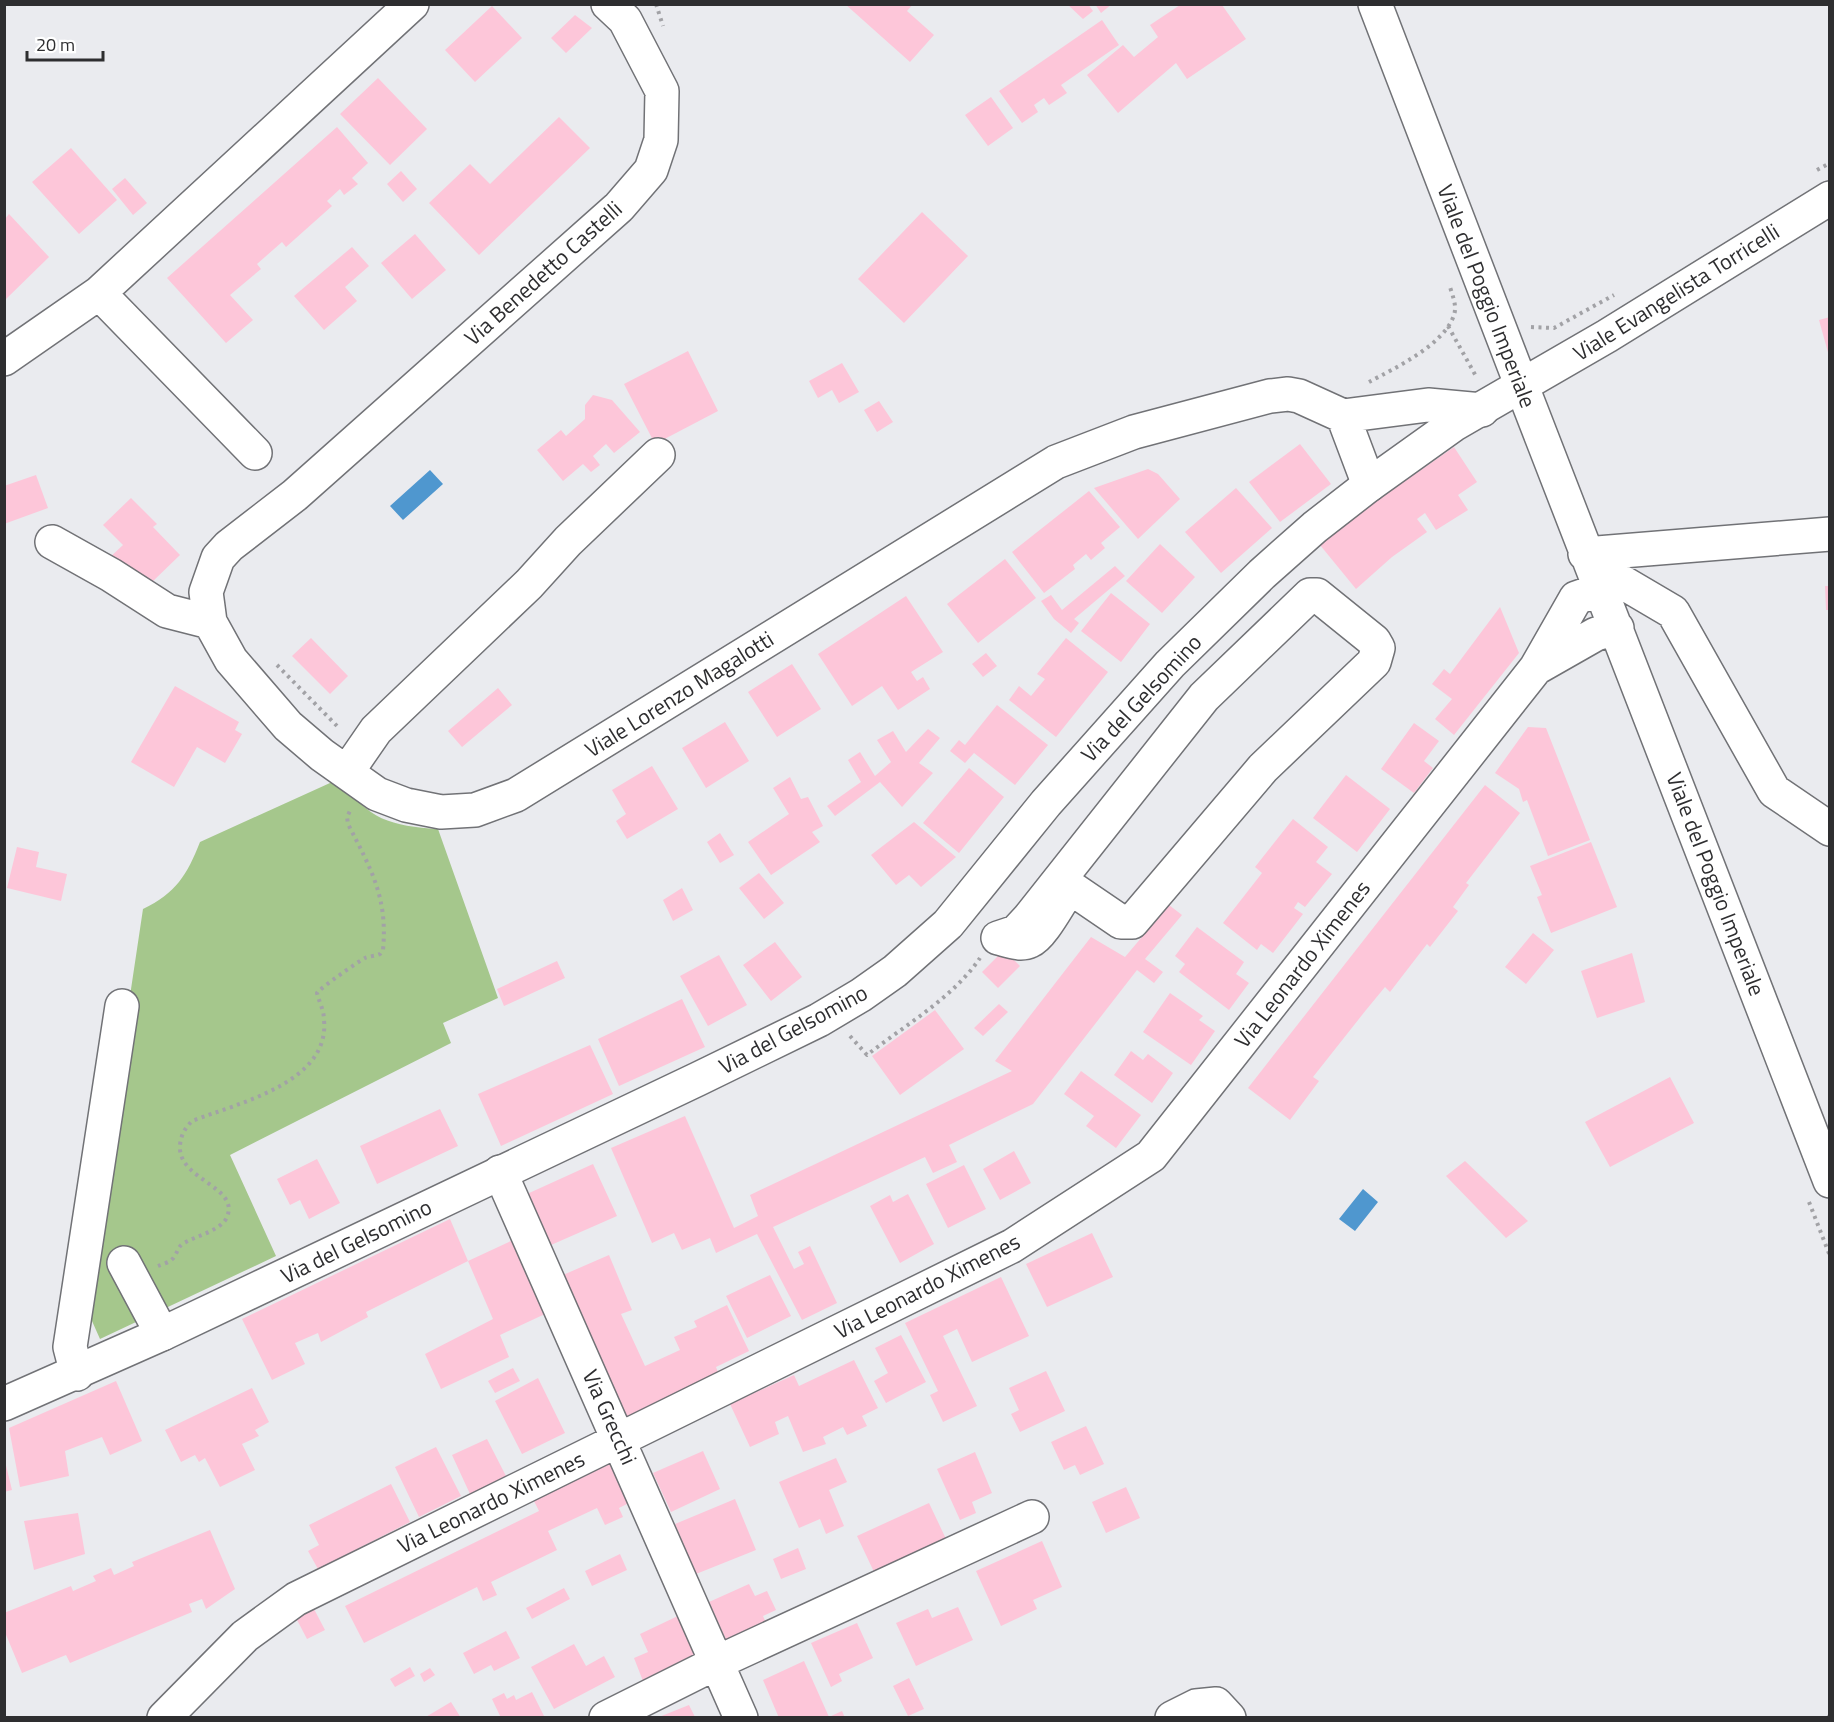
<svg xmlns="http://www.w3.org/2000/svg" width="1834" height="1722" viewBox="0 0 1834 1722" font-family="'Titillium Web',sans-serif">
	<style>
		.green { fill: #a5c78c }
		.water { fill: #4f97cf }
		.building { fill: #fdc6d9 }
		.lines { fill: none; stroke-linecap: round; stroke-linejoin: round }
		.minor-casing { stroke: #717276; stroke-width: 36 }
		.major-casing { stroke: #717276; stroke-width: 36 }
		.path { stroke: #a2a2a6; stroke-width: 4; stroke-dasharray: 3 4.5; stroke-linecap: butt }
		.minor { stroke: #fff; stroke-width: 33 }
		.major { stroke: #fff; stroke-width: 33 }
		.labels { text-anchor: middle; stroke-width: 5; stroke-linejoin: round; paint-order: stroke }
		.street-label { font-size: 22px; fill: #2e2e30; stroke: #fff }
	</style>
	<rect width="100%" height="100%" fill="#eaebef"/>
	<path class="green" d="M 341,778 C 366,820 392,826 438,829 L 498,998 L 443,1023 L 451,1043 L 230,1155 L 276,1256 L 100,1339 L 84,1303 L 143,909 C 176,893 187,875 200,842 Z"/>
	<path class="water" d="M 430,470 L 443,484 L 403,520 L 390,506 Z
		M 1363,1189 L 1378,1202 L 1355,1231 L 1339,1219 Z"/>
	<path class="building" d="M 845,4 L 913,4 L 907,11 L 934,35 L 910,62 Z
		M 1067,4 L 1088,4 L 1093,11 L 1083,19 Z
		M 1095,4 L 1112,4 L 1101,13 Z
		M 1180,5 L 1222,5 L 1246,39 L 1187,79 L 1176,63 L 1118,113 L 1087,75 L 1123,45 L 1134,57 L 1158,37 L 1150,25 Z
		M 492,6 L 522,38 L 475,82 L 445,50 Z
		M 575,15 L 592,28 L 566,53 L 551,38 Z
		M 1102,20 L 1119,45 L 1061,85 L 1067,93 L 1049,105 L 1044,98 L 1034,105 L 1038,112 L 1022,123 L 999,91 Z
		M 378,78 L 427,129 L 390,165 L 340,114 Z
		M 991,97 L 1013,128 L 988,146 L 965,115 Z
		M 559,117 L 590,148 L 479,255 L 429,203 L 470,164 L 490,184 Z
		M 337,127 L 368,163 L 352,178 L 358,184 L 344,195 L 340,189 L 327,201 L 332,206 L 286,247 L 282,242 L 257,264 L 261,269 L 230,295 L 253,320 L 226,343 L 167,278 Z
		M 71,148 L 117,200 L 79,234 L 32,182 Z
		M 401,171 L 417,189 L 403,202 L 387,184 Z
		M 125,178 L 147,203 L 133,215 L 112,189 Z
		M 922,212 L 968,256 L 904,323 L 858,279 Z
		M 9,214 L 49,257 L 5,300 L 5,219 Z
		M 415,234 L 446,270 L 412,299 L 381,263 Z
		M 352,247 L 369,266 L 345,287 L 357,301 L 324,330 L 294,296 Z
		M 1830,317 L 1830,356 L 1829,356 L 1819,320 Z
		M 688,351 L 718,411 L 655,444 L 624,384 Z
		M 842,363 L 859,392 L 839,403 L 832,390 L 818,398 L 809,381 Z
		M 593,395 L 612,400 L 640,432 L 614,453 L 606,444 L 593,456 L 600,465 L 591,472 L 583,464 L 563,481 L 537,450 L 561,430 L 566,436 L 585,419 L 585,405 Z
		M 879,401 L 893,422 L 877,432 L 864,410 Z
		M 1300,444 L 1331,484 L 1280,522 L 1249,482 Z
		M 1454,447 L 1477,482 L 1458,495 L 1468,510 L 1436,530 L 1425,513 L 1417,519 L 1427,532 L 1392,557 L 1356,589 L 1320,545 L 1360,512 Z
		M 1148,469 L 1158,474 L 1180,499 L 1138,539 L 1094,488 Z
		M 36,475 L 48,508 L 4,524 L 4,486 Z
		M 1236,488 L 1272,528 L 1221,573 L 1185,532 Z
		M 1089,491 L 1120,527 L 1101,543 L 1105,548 L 1091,560 L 1086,554 L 1073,565 L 1075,569 L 1044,593 L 1012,552 Z
		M 131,498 L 157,524 L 153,527 L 180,555 L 150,584 L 141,574 L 130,585 L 107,560 L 123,545 L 103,525 Z
		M 1160,544 L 1195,577 L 1162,613 L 1126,581 Z
		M 1005,559 L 1036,598 L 978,643 L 947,604 Z
		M 1115,566 L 1125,576 L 1074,619 L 1079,623 L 1071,633 L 1054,619 L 1041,601 L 1051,595 L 1062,610 Z
		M 1825,586 L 1830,586 L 1830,610 L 1826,610 Z
		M 1111,593 L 1150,624 L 1121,662 L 1081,631 Z
		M 906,596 L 943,652 L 911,672 L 917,681 L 923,677 L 930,689 L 898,710 L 882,686 L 852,706 L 818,654 Z
		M 1500,607 L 1519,653 L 1454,735 L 1435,719 L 1452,699 L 1432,684 L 1444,669 L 1450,674 Z
		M 311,638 L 348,676 L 330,694 L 292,656 Z
		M 1066,638 L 1108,672 L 1056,737 L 1009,700 L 1019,686 L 1031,696 L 1045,679 L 1037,674 Z
		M 986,653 L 997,666 L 983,677 L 972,664 Z
		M 792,664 L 821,709 L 777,737 L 748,692 Z
		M 175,686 L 239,722 L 235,730 L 242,734 L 225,763 L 197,747 L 174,787 L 131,762 Z
		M 498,688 L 512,705 L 462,747 L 448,731 Z
		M 997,705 L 1048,745 L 1015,785 L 974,753 L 965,763 L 950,751 L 959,740 L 965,745 Z
		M 725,722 L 749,761 L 706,788 L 682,748 Z
		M 1414,723 L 1439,741 L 1424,761 L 1433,768 L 1414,793 L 1381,769 Z
		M 1528,727 L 1546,728 L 1590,840 L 1548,856 L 1527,800 L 1523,802 L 1519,789 L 1495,773 Z
		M 928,729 L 940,738 L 919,763 L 933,773 L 902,807 L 880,782 L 835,816 L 827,806 L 861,782 L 848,760 L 860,752 L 875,776 L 891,762 L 877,740 L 893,731 L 906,752 Z
		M 652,766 L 678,809 L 627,839 L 616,821 L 626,814 L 612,790 Z
		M 969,768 L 1004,797 L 959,853 L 923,823 Z
		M 1346,775 L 1390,809 L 1357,852 L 1313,818 Z
		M 790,777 L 801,799 L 808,797 L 823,826 L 812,832 L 820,842 L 771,875 L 748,842 L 789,814 L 773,788 Z
		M 1485,785 L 1520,813 L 1466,883 L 1469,885 L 1453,907 L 1458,911 L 1430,947 L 1427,944 L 1390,992 L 1385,987 L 1366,1010 L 1313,1077 L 1319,1081 L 1290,1120 L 1248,1088 Z
		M 1293,819 L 1328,847 L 1316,862 L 1332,874 L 1305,907 L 1298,902 L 1294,908 L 1303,914 L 1273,953 L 1261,944 L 1257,950 L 1223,923 L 1262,873 L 1255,867 Z
		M 914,822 L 956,857 L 921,887 L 909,875 L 896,885 L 871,855 Z
		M 720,833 L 734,855 L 720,863 L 707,842 Z
		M 1591,842 L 1617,907 L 1551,933 L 1537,897 L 1542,895 L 1530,866 Z
		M 17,847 L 39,852 L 36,867 L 67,874 L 61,901 L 7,888 Z
		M 759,873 L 784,903 L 764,919 L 739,888 Z
		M 682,888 L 693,910 L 673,921 L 663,900 Z
		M 1169,905 L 1182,915 L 1145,959 L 1163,972 L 1154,983 L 1137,970 L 1033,1104 L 949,1145 L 957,1162 L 933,1173 L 925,1157 L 773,1227 L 794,1269 L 804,1264 L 798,1252 L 810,1246 L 837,1303 L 802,1320 L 757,1234 L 716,1253 L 710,1238 L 682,1250 L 674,1233 L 652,1243 L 611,1148 L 685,1116 L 734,1228 L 758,1216 L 750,1195 L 1012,1071 L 995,1061 L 1091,937 L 1125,957 Z
		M 1197,927 L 1244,962 L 1236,974 L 1249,983 L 1229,1010 L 1179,972 L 1185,964 L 1175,956 Z
		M 1533,933 L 1554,950 L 1526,984 L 1505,967 Z
		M 775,942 L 802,977 L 771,1001 L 743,965 Z
		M 1004,950 L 1020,966 L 998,988 L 982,972 Z
		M 1632,953 L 1645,1002 L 1597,1018 L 1581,971 Z
		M 719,955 L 747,1005 L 708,1026 L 680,976 Z
		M 557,961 L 565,978 L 504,1006 L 497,989 Z
		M 1170,993 L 1203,1016 L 1199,1020 L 1215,1031 L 1191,1065 L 1143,1032 Z
		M 682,999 L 705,1047 L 619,1086 L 598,1039 Z
		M 999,1004 L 1008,1012 L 983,1036 L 974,1028 Z
		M 935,1010 L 964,1049 L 900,1095 L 872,1056 Z
		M 590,1045 L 613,1094 L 501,1146 L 478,1094 Z
		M 1131,1051 L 1143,1060 L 1148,1054 L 1173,1073 L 1152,1103 L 1114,1075 Z
		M 1081,1071 L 1141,1115 L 1116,1148 L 1086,1126 L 1094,1116 L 1064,1094 Z
		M 1670,1077 L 1694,1123 L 1610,1167 L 1585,1122 Z
		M 440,1109 L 458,1146 L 377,1184 L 360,1146 Z
		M 1014,1151 L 1031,1183 L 1000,1200 L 983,1169 Z
		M 317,1159 L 340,1203 L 309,1219 L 300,1200 L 290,1205 L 277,1179 Z
		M 1465,1161 L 1528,1221 L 1506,1238 L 1446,1176 Z
		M 593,1164 L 617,1216 L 551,1245 L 527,1194 Z
		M 964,1165 L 986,1209 L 948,1228 L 926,1184 Z
		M 908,1194 L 934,1244 L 900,1263 L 870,1206 L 890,1195 L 893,1202 Z
		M 450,1219 L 468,1261 L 366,1312 L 368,1317 L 321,1342 L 318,1333 L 295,1343 L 305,1364 L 272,1380 L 242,1319 Z
		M 1092,1233 L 1113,1277 L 1047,1307 L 1026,1264 Z
		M 513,1240 L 545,1314 L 500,1335 L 509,1357 L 441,1389 L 425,1354 L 493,1319 L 468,1261 Z
		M 609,1255 L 632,1310 L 621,1314 L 645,1366 L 680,1350 L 674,1337 L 697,1327 L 694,1321 L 727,1305 L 749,1351 L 716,1367 L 721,1380 L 629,1422 L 563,1275 Z
		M 770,1275 L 791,1316 L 747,1338 L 726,1296 Z
		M 1001,1277 L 1029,1336 L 972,1362 L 957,1329 L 943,1336 L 977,1406 L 943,1422 L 930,1395 L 938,1391 L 905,1323 Z
		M 901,1335 L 926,1382 L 886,1403 L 874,1381 L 888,1373 L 875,1348 Z
		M 854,1360 L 878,1408 L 862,1416 L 867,1426 L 847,1435 L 843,1427 L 823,1437 L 826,1444 L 803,1452 L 788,1416 L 775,1422 L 779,1434 L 750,1447 L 730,1404 L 794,1375 L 799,1386 Z
		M 513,1368 L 520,1381 L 495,1393 L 488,1381 Z
		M 1046,1371 L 1065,1411 L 1020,1432 L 1011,1414 L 1019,1410 L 1009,1388 Z
		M 538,1378 L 565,1433 L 522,1454 L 495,1401 Z
		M 116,1381 L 142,1441 L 110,1455 L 102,1437 L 65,1451 L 69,1476 L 20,1487 L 9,1428 Z
		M 252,1388 L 269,1422 L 255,1430 L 259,1436 L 242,1444 L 255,1470 L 220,1487 L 205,1458 L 199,1462 L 195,1455 L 181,1462 L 165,1430 Z
		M 1086,1426 L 1104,1464 L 1080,1475 L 1075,1465 L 1064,1470 L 1051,1442 Z
		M 487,1439 L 506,1476 L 470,1494 L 452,1455 Z
		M 436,1447 L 461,1496 L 419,1517 L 395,1467 Z
		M 703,1451 L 720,1489 L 671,1512 L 653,1473 Z
		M 975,1452 L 992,1493 L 972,1502 L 976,1513 L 960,1520 L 937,1469 Z
		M 607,1454 L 629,1503 L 619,1508 L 623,1517 L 605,1525 L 597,1508 L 548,1531 L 557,1550 L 491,1582 L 497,1595 L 483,1601 L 477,1587 L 364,1643 L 345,1606 L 539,1511 L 529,1491 Z
		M 4,1457 L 12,1490 L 4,1492 Z
		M 836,1458 L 847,1482 L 829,1490 L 844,1526 L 826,1534 L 820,1519 L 799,1528 L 779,1482 Z
		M 391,1484 L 410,1522 L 318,1569 L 308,1551 L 319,1545 L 309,1525 Z
		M 1126,1487 L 1140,1518 L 1106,1533 L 1092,1502 Z
		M 735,1499 L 756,1550 L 696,1574 L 675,1524 Z
		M 929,1503 L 947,1541 L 875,1574 L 857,1536 Z
		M 78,1513 L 85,1554 L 34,1570 L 24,1521 Z
		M 210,1530 L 235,1589 L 206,1609 L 202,1599 L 189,1604 L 192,1612 L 70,1663 L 66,1655 L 22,1673 L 4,1630 L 4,1613 L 71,1586 L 73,1591 L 96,1581 L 93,1576 L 111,1568 L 114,1575 L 134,1566 L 132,1562 Z
		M 1042,1541 L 1062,1587 L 1033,1600 L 1037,1609 L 1001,1626 L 976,1571 Z
		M 798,1548 L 806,1569 L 781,1579 L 773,1559 Z
		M 620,1554 L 627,1570 L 592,1586 L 585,1571 Z
		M 749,1584 L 755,1596 L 767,1591 L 776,1610 L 763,1616 L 766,1623 L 727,1642 L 709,1602 Z
		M 564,1588 L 570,1599 L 532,1619 L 526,1608 Z
		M 958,1607 L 973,1640 L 916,1666 L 896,1623 L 928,1609 L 932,1618 Z
		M 314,1609 L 325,1630 L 307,1639 L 296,1618 Z
		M 680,1615 L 697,1658 L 643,1681 L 634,1658 L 648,1652 L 640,1634 Z
		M 857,1623 L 873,1658 L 839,1674 L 842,1681 L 831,1687 L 811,1643 Z
		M 506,1631 L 520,1658 L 494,1671 L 491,1665 L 474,1674 L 463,1653 Z
		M 574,1644 L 586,1666 L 604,1656 L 615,1677 L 554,1709 L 531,1667 Z
		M 804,1661 L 829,1717 L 842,1711 L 845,1718 L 779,1718 L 763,1680 Z
		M 410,1667 L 415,1676 L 395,1687 L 390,1679 Z
		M 430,1668 L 435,1675 L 424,1682 L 420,1674 Z
		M 909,1678 L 924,1709 L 908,1716 L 893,1686 Z
		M 532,1692 L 545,1718 L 501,1718 L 492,1699 L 504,1693 L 507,1699 L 514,1695 L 516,1700 Z
		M 451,1702 L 461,1718 L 424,1718 Z
		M 689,1705 L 695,1717 L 659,1717 Z"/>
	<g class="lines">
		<defs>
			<path id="minor" d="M 608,4 L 625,20 L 662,91 L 661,140 L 651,170 L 619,207 L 295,495 L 229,546 L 218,558 L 206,592 L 210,622 L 231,660 L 288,726 L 322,755 L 377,794 L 406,805 L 441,812 L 475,810 L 516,795 L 1056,462 L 1134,432 L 1270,396 L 1288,394 L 1299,396 L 1343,416 L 1428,405 L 1482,410
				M 99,293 L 255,453
				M 4,359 L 99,293 L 412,4
				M 1521,384 L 1830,1181
				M 1343,416 L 1369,485
				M 52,542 L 111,575 L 167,611 L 210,622
				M 1585,554 L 1830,534
				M 1310,595 L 1317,595 L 1374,641 L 1378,648 L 1374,662 L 1263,768 L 1132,922 L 1121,922 L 1074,890 L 1067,892 C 1059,903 1042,936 1030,941 C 1020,946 1007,940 998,938 L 1016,932 L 1029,918 L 1204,697 Z
				M 1538,667 L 1596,634 L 1617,628
				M 347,772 L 376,730 L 529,584 L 568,541 L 658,455
				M 500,1172 L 741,1718
				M 124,1263 L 162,1334
				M 77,1374 L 70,1347 L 122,1006
				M 164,1718 L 245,1636 L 296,1599 L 1012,1246 L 1151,1156 L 1536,668 L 1576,598 L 1622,582 L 1673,612 L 1774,791 L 1830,829
				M 606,1718 L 718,1662 L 1032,1517
				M 1172,1718 L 1196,1706 L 1216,1704 L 1229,1718"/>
			<path id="major" d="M 1375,4 L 1521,384
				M 4,1404 L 162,1334 L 698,1079 L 819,1020 L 861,995 L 895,971 L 948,924 L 1046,803 L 1170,664 L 1262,574 L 1315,527 L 1369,485 L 1453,425 L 1607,336 L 1830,198"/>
		</defs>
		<use href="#minor" class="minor-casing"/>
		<use href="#major" class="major-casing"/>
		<path class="path" d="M 656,4 L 663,26
			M 1817,170 L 1830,163
			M 1448,326 L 1477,378
			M 1531,327 L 1554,328 L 1614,295
			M 1369,382 C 1395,368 1444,345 1454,315 C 1457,306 1453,297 1450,287
			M 277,665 L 339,728
			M 850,1036 L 867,1055 C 905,1025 953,998 980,958
			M 1809,1202 L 1830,1256
			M 158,1266 C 163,1264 171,1262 174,1257 C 178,1252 177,1247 184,1243 C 196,1236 222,1230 227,1217 C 240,1186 177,1180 180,1145 C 181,1135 185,1128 192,1121 C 238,1103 330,1083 324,1020 C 324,1010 319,1002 317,993 C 319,989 359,961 365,958 C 370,956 376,956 380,954 L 383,950 C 388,898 371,869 348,824 L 347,817 L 351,809
			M 1828,1718 L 1830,1715"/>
		<use href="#minor" class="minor"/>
		<use href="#major" class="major"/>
	</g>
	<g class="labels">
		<g class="street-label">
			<text transform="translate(543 273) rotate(-42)" y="8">Via Benedetto Castelli</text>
			<text transform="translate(1676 292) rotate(-32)" y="8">Viale Evangelista Torricelli</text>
			<text transform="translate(1487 296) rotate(69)" y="8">Viale del Poggio Imperiale</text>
			<text transform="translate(679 694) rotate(-32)" y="8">Viale Lorenzo Magalotti</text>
			<text transform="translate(1141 698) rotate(-47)" y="8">Via del Gelsomino</text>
			<text transform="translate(1716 884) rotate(69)" y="8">Viale del Poggio Imperiale</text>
			<text transform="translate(1302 964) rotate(-52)" y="8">Via Leonardo Ximenes</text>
			<text transform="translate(793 1029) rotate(-28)" y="8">Via del Gelsomino</text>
			<text transform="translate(356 1241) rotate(-26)" y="8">Via del Gelsomino</text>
			<text transform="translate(927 1286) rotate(-27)" y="8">Via Leonardo Ximenes</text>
			<text transform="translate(610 1417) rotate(66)" y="8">Via Grecchi</text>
			<text transform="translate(491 1502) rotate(-26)" y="8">Via Leonardo Ximenes</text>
		</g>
	</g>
	<rect width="1834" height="1722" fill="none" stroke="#2e2e30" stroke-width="12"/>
	<path d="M27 51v9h76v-9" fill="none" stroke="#2e2e30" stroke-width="3"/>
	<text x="36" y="51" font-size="18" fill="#2e2e30" stroke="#ffffff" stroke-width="4.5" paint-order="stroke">20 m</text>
</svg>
